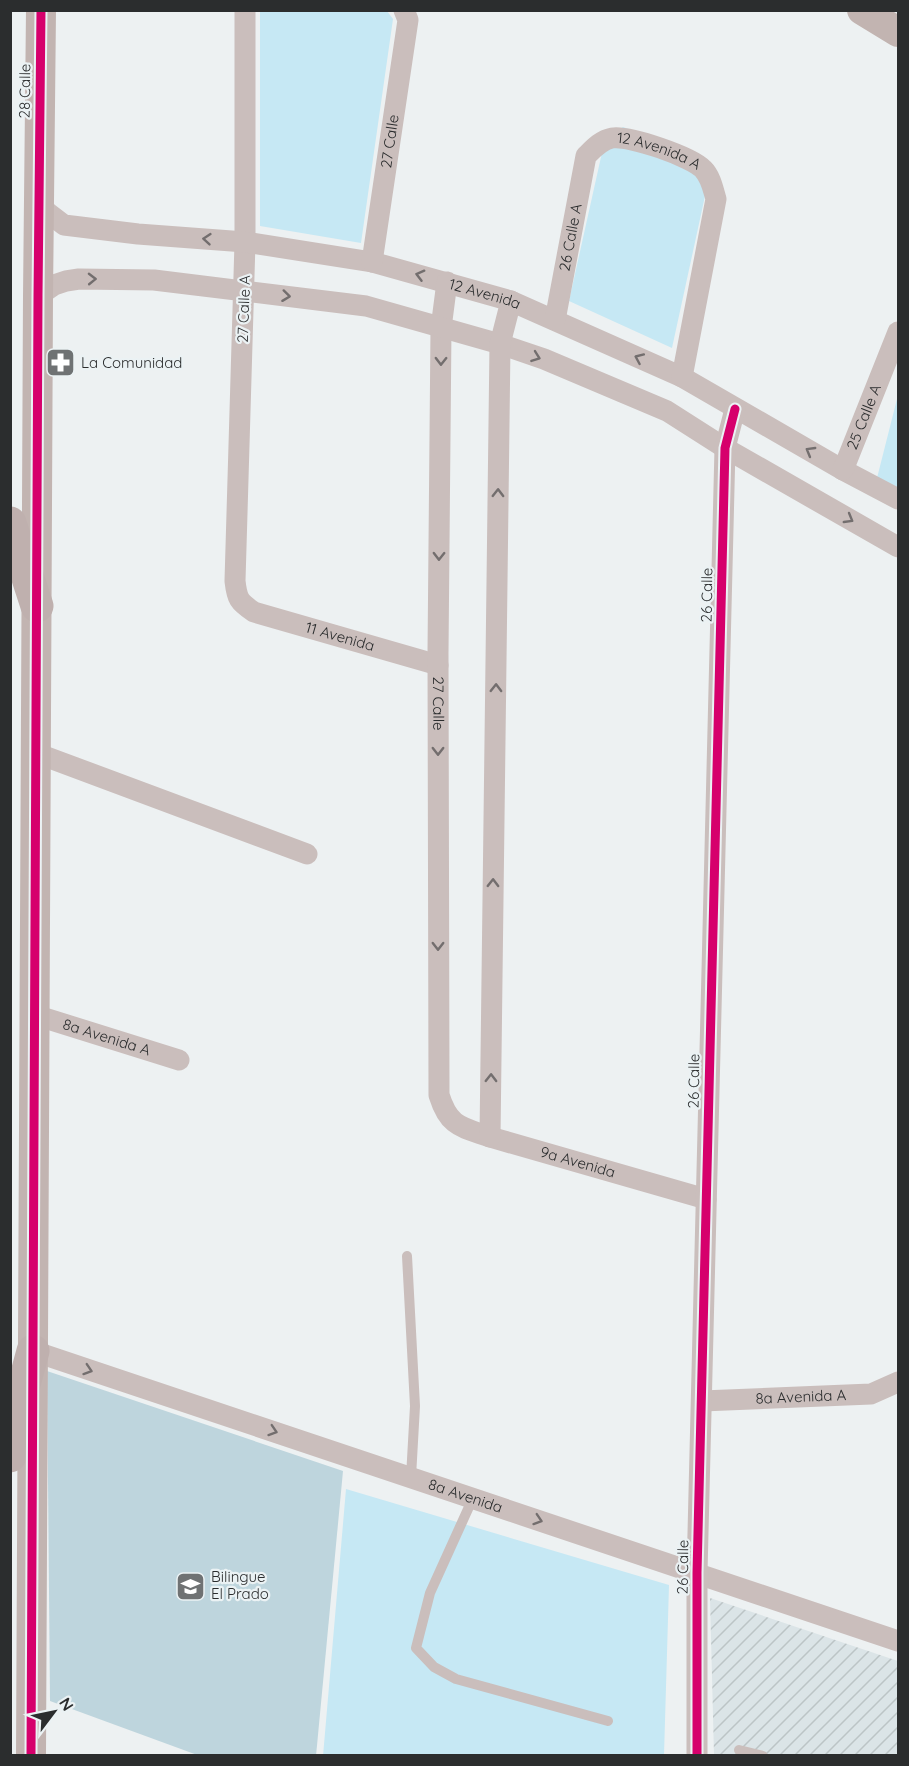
<svg xmlns="http://www.w3.org/2000/svg" width="909" height="1766" viewBox="0 0 909 1766" font-family="Quicksand,sans-serif">
	<style>
		.industrial { fill: url(#industrial-furrows) }
		.green { fill: #c6e8f4 }
		.building { fill: #bed5dd }
		.lines { fill: none; stroke-linecap: round; stroke-linejoin: round }
		.lane { stroke: #cabebc; stroke-width: 10 }
		.street { stroke: #cabebc; stroke-width: 21 }
		.secondary { stroke: #c2b4b1; stroke-width: 30 }
		.highway { stroke: #bfb0ae; stroke-width: 33 }
		.cycleway-casing { stroke: #ebf2f4; stroke-width: 13 }
		.cycleway { stroke: #d6006c; stroke-width: 9 }
		.oneway { stroke: #736e6e }
		.labels { text-anchor: middle; stroke-width: 4.5; stroke-linejoin: round; paint-order: stroke }
		.street-label { font-size: 15px; fill: #2b2d2e; stroke: #ebf2f4 }
		.poi-label { font-size: 15px; fill: #2b2d2e; stroke: #ebf2f4; text-anchor: start }
	</style>
	<defs>
		<pattern id="industrial-furrows" width="10" height="10" patternUnits="userSpaceOnUse" patternTransform="scale(1.5)"><rect width="10" height="10" fill="#dbe4e7"/><path d="M-1 1l2-2M0 10L10 0M9 11l2-2" fill="none" stroke="#bcc4c6"/></pattern>
	</defs>
	<rect width="100%" height="100%" fill="#edf1f2"/>
	<path class="industrial" d="M 710,1598 L 898,1661 L 898,1755 L 714,1755 Z"/>
	<path class="green" d="M 260,11 L 387,11 L 393,19 L 361,243 L 260,226 Z
		M 623,127 L 701,155 L 710,173 L 672,348 L 569,301 L 605,139 Z
		M 898,395 L 898,492 L 877,478 Z
		M 346,1489 L 669,1585 L 664,1755 L 323,1756 Z"/>
	<path class="building" d="M 47,1371 L 343,1471 L 316,1756 L 200,1756 L 50,1701 Z"/>
	<g class="lines">
		<path class="lane" d="M 407,1256 L 415,1406 L 411,1477
			M 473,1498 L 430,1593 L 416,1648 L 434,1667 L 456,1679 L 608,1721
			M 739,1750 L 763,1756"/>
		<g class="street">
			<path id="s1" d="M 245,10 L 245,242 L 235,581 C 237,599 239,602 254,612 L 438,665"/>
			<path id="s2" d="M 38,200 L 47,212 L 64,225 L 138,234 L 245,242 L 372,262 L 511,301 L 682,377 L 843,470 L 898,499"/>
			<path id="s3" d="M 372,262 L 408,20 L 404,10"/>
			<path id="s4" d="M 447,282 L 441,328 L 438,653 L 439,1095 C 449,1127 461,1127 490,1137 L 706,1199"/>
			<path d="M 38,296 L 54,285 L 66,281 L 79,279 L 154,280 L 366,306 L 500,344 L 544,359 L 667,411 L 725,448 L 898,547"/>
			<path id="s5" d="M 555,320 L 586,156 C 593,149 601,140 612,138 C 629,135 692,157 703,169 C 711,177 713,189 716,199 L 682,377"/>
			<path id="s6" d="M 843,470 L 898,332"/>
			<path d="M 36,753 L 307,854"/>
			<path id="s7" d="M 35,1015 L 179,1060"/>
			<path d="M 490,1137 L 500,344 L 511,301"/>
			<path id="s8" d="M 33,1351 L 898,1641"/>
			<path id="s9" d="M 702,1401 L 871,1394 L 898,1382"/>
			<path d="M 697,1756 L 697,1573 L 725,448 L 735,409"/>
		</g>
		<path class="secondary" d="M 862,10 L 898,32
			M 31,1756 L 38,296 L 41,10"/>
		<path class="highway" d="M 10,523 L 37,606
			M 10,1456 L 19,1403 L 33,1351"/>
		<defs>
			<path id="cycleway" d="M 31,1756 L 38,296 L 41,10
				M 697,1756 L 697,1573 L 725,448 L 735,409"/>
		</defs>
		<use href="#cycleway" class="cycleway-casing"/>
		<use href="#cycleway" class="cycleway"/>
	</g>
	<defs><path id="oneway-chevron" d="M-2-3.5L2.5 0L-2 3.5" fill="none" stroke-width="1.6" stroke-linecap="round" stroke-linejoin="round" transform="scale(1.5)"/></defs>
	<g class="oneway">
		<use href="#oneway-chevron" transform="translate(207 239) rotate(-175)"/>
		<use href="#oneway-chevron" transform="translate(420 275) rotate(-165)"/>
		<use href="#oneway-chevron" transform="translate(92 279) rotate(-1)"/>
		<use href="#oneway-chevron" transform="translate(286 296) rotate(7)"/>
		<use href="#oneway-chevron" transform="translate(536 357) rotate(20)"/>
		<use href="#oneway-chevron" transform="translate(639 358) rotate(-156)"/>
		<use href="#oneway-chevron" transform="translate(441 361) rotate(91)"/>
		<use href="#oneway-chevron" transform="translate(810 451) rotate(-150)"/>
		<use href="#oneway-chevron" transform="translate(498 493) rotate(-89)"/>
		<use href="#oneway-chevron" transform="translate(849 519) rotate(30)"/>
		<use href="#oneway-chevron" transform="translate(439 556) rotate(91)"/>
		<use href="#oneway-chevron" transform="translate(496 688) rotate(-89)"/>
		<use href="#oneway-chevron" transform="translate(438 751) rotate(90)"/>
		<use href="#oneway-chevron" transform="translate(493 883) rotate(-89)"/>
		<use href="#oneway-chevron" transform="translate(438 946) rotate(90)"/>
		<use href="#oneway-chevron" transform="translate(491 1078) rotate(-89)"/>
		<use href="#oneway-chevron" transform="translate(88 1370) rotate(18)"/>
		<use href="#oneway-chevron" transform="translate(273 1431) rotate(18)"/>
		<use href="#oneway-chevron" transform="translate(538 1520) rotate(18)"/>
	</g>
	<defs>
		<symbol id="pharmacy-square" viewBox="-11 -11 22 22"><rect x="-9" y="-9" width="18" height="18" rx="4" fill="#6f7273" stroke="#ebf2f4"/><path d="M-2-6h4v4h4v4h-4v4h-4v-4h-4v-4h4Z" fill="#fff"/></symbol>
		<symbol id="school-square" viewBox="-11 -11 22 22"><rect x="-9" y="-9" width="18" height="18" rx="4" fill="#6f7273" stroke="#ebf2f4"/><path d="M0-5L7-2L0 1L-7-2ZM-4 1L0 2.5L4 1V4Q0 6-4 4Z" fill="#fff"/></symbol>
	</defs>
	<g fill-rule="evenodd">
		<use href="#pharmacy-square" x="44" y="346" width="33" height="33"/>
		<use href="#school-square" x="174" y="1570" width="33" height="33"/>
	</g>
	<g class="labels">
		<g class="street-label">
			<text transform="translate(25 91) rotate(-89)" y="5">28 Calle</text>
			<text dy="5" stroke="none"><textPath href="#s3" startOffset="122">27 Calle</textPath></text>
			<text dy="5" stroke="none"><textPath href="#s5" startOffset="248">12 Avenida A</textPath></text>
			<text dy="5" stroke="none"><textPath href="#s5" startOffset="84">26 Calle A</textPath></text>
			<text dy="5" stroke="none"><textPath href="#s2" startOffset="464">12 Avenida</textPath></text>
			<text transform="translate(244 309) rotate(-88)" y="5">27 Calle A</text>
			<text dy="5" stroke="none"><textPath href="#s6" startOffset="57">25 Calle A</textPath></text>
			<text transform="translate(707 595) rotate(-89)" y="5">26 Calle</text>
			<text dy="5" stroke="none"><textPath href="#s1" startOffset="699">11 Avenida</textPath></text>
			<text dy="5" stroke="none"><textPath href="#s4" startOffset="422">27 Calle</textPath></text>
			<text dy="5" stroke="none"><textPath href="#s7" startOffset="75">8a Avenida A</textPath></text>
			<text transform="translate(694 1081) rotate(-89)" y="5">26 Calle</text>
			<text dy="5" stroke="none"><textPath href="#s4" startOffset="975">9a Avenida</textPath></text>
			<text dy="5" stroke="none"><textPath href="#s9" startOffset="99">8a Avenida A</textPath></text>
			<text dy="5" stroke="none"><textPath href="#s8" startOffset="456">8a Avenida</textPath></text>
			<text transform="translate(683 1567) rotate(-89)" y="5">26 Calle</text>
		</g>
		<g class="poi-label">
			<text x="81" y="368">La Comunidad</text>
			<text x="211" y="1582">Bilingue<tspan x="211" dy="17">El Prado</tspan></text>
		</g>
	</g>
	<rect width="909" height="1766" fill="none" stroke="#2b2d2e" stroke-width="24"/>
	<g transform="translate(54 1712) rotate(58)" stroke="#ebf2f4" stroke-width="4.5" paint-order="stroke">
	<path d="M0-4.5L10 22L0 15L-10 22Z" fill="#2b2d2e"/>
	<text y="-9" font-size="16" font-weight="bold" text-anchor="middle" fill="#2b2d2e">N</text>
	</g>
</svg>
